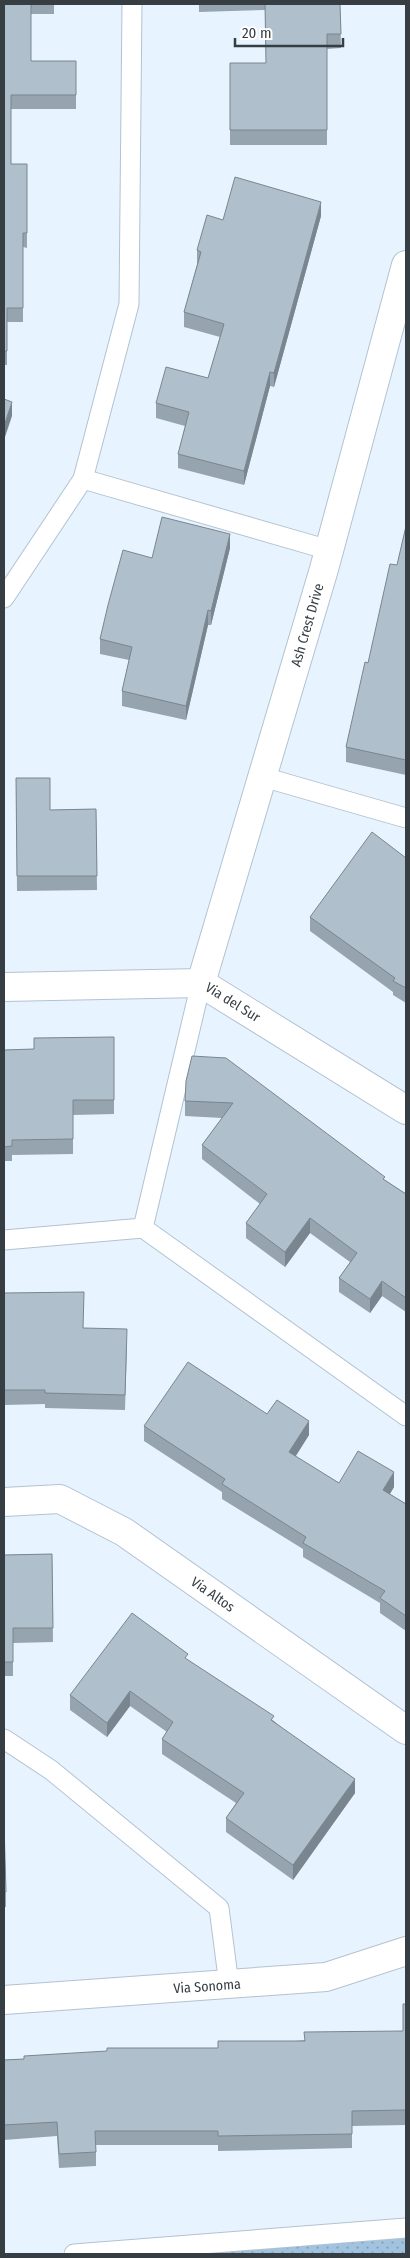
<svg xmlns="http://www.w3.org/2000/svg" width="410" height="2258" viewBox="0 0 410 2258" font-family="'Fira Sans Condensed',sans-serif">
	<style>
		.grass { fill: url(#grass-dots) }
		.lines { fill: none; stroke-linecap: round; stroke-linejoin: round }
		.service-casing { stroke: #b3c2d0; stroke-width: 21 }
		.minor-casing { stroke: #b3c2d0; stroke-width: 30 }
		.service { stroke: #fff; stroke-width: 19 }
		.minor { stroke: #fff; stroke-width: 28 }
		.wall { fill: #96a4af }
		.shaded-wall { fill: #7a868f }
		.building { fill: #afbfcc; stroke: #7a868f }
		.labels { text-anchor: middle; stroke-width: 5; stroke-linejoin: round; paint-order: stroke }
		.street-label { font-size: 14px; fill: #373e43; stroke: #fff }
	</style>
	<defs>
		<pattern id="grass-dots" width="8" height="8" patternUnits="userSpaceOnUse" patternTransform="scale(1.25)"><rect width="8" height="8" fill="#a1c3e0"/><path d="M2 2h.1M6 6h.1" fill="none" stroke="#84a0b7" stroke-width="1.8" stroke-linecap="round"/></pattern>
	</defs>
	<rect width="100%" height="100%" fill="#e7f4ff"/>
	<path class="grass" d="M 406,2236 L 406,2254 L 173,2254 Z"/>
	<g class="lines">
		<defs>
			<path id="service" d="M 83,479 L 329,550
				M 4,598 L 83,479 L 129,304 L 132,4
				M 263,777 L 406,818
				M 143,1228 L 201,983
				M 4,1240 L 143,1228 L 406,1416
				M 4,1739 L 51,1770 L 219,1908 L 229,1985
				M 74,2254 L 406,2228"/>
			<path id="minor" d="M 201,983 L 324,569 L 406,265
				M 4,987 L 201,983 L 406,1110
				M 4,1502 L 60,1499 L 124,1532 L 406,1730
				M 4,2000 L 326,1977 L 406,1951"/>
		</defs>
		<use href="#service" class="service-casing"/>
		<use href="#minor" class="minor-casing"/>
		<use href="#service" class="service"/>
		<use href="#minor" class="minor"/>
	</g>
	<path class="wall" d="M 4,4 L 54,4 L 54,14 L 31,14 L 31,61 L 76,61 L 76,109 L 11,109 L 11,164 L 27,164 L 27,248 L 23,247 L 23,322 L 7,322 L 7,365 L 4,365 Z
		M 199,4 L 340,4 L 341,48 L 327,49 L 327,145 L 230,145 L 230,63 L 266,63 L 265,10 L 199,12 Z
		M 321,216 L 274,387 L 270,386 L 244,485 L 178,468 L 178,454 L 185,426 L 156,418 L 156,403 L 208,378 L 220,337 L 184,327 L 184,312 L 197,265 L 197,250 L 223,220 Z
		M 406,526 L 406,775 L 346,762 L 346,747 L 368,663 L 397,565 Z
		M 230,548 L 211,625 L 208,625 L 186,720 L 122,706 L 122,691 L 129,660 L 100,654 L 100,639 L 152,558 Z
		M 16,778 L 50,810 L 96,809 L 97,890 L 17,891 Z
		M 406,858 L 406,1003 L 393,995 L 393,992 L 310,931 L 310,917 Z
		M 114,1037 L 114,1114 L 73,1115 L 73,1154 L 12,1155 L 12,1161 L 4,1161 L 4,1050 L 34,1049 Z
		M 192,1056 L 385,1180 L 406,1194 L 406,1312 L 382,1296 L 370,1313 L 339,1292 L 339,1278 L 350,1262 L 310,1233 L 285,1267 L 246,1238 L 246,1223 L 260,1204 L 202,1159 L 202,1145 L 222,1118 L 185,1116 L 185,1101 Z
		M 4,1293 L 84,1328 L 127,1344 L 125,1410 L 45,1408 L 45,1404 L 4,1405 Z
		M 267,1414 L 309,1435 L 295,1456 L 339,1483 L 394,1487 L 390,1494 L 406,1504 L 406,1631 L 380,1613 L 380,1603 L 303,1557 L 303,1549 L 222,1499 L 222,1492 L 144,1441 L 144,1426 Z
		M 52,1554 L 53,1642 L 13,1643 L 13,1676 L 4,1676 L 4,1555 Z
		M 188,1660 L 274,1721 L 355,1793 L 293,1880 L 226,1832 L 226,1818 L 236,1803 L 162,1754 L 162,1739 L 167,1732 L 130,1706 L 107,1737 L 70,1710 L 70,1695 Z
		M 4,1824 L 6,1892 L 6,1907 L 4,1907 Z
		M 406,2004 L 406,2125 L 352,2126 L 352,2148 L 218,2151 L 218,2145 L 96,2145 L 96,2166 L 59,2168 L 57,2136 L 4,2140 L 4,2060 L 218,2048 L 403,2031 Z"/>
	<path class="shaded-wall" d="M 321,202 L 321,216 L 274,387 L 274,373 Z
		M 270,372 L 270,386 L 244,485 L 244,471 Z
		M 12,402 L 12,416 L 4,440 L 4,426 Z
		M 230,534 L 230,548 L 211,625 L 211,611 Z
		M 208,610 L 208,625 L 186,720 L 186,706 Z
		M 310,1218 L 310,1233 L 285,1267 L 285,1252 Z
		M 382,1281 L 382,1296 L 370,1313 L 370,1299 Z
		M 309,1421 L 309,1435 L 289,1467 L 289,1452 Z
		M 394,1472 L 394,1487 L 383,1505 L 383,1490 Z
		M 130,1691 L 130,1706 L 107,1737 L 107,1723 Z
		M 355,1779 L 355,1793 L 293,1880 L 293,1865 Z"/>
	<path class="building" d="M 4,4 L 31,4 L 31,61 L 76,61 L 76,95 L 11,95 L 11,164 L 27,164 L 27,233 L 23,233 L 23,308 L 7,308 L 7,351 L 4,351 Z
		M 265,4 L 340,4 L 341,34 L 327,34 L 327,130 L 230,130 L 230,63 L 266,63 Z
		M 235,177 L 321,202 L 274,373 L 270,372 L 244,471 L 178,454 L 189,412 L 156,403 L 166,367 L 208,378 L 224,324 L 184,312 L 201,252 L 197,250 L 207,215 L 223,220 Z
		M 4,399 L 12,402 L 4,426 Z
		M 162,517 L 230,534 L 211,611 L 208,610 L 186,706 L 122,691 L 132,647 L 100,639 L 108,605 L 123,550 L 152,558 Z
		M 406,526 L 406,760 L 346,747 L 365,662 L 368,663 L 390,564 L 397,565 Z
		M 16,778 L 50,778 L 50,810 L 96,809 L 97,876 L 17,876 Z
		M 372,832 L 406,858 L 406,988 L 393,981 L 395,978 L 310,917 Z
		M 114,1037 L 114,1100 L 73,1100 L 73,1139 L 12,1140 L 12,1146 L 4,1147 L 4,1050 L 34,1049 L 34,1038 Z
		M 192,1056 L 226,1058 L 385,1177 L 383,1179 L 406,1194 L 406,1298 L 382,1281 L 370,1299 L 339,1278 L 357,1253 L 310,1218 L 285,1252 L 246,1223 L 267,1194 L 202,1145 L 233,1103 L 185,1101 L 186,1081 Z
		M 84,1292 L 83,1328 L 127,1329 L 125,1395 L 45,1393 L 45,1390 L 4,1390 L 4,1293 Z
		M 188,1362 L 267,1414 L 277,1400 L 309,1421 L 289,1452 L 339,1483 L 358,1451 L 394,1472 L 383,1490 L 406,1504 L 406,1616 L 380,1598 L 385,1591 L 303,1543 L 306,1537 L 222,1484 L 225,1479 L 144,1426 Z
		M 52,1554 L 53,1628 L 13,1628 L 13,1662 L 4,1662 L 4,1555 Z
		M 132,1613 L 188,1654 L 185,1658 L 274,1716 L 271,1720 L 355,1779 L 293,1865 L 226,1818 L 244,1793 L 162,1739 L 173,1722 L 130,1691 L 107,1723 L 70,1695 Z
		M 4,1824 L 6,1892 L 4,1892 Z
		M 403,2004 L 406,2004 L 406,2110 L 352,2111 L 352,2134 L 218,2136 L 218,2131 L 95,2131 L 96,2152 L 59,2154 L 57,2122 L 4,2125 L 4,2060 L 24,2059 L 24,2056 L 107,2051 L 107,2048 L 218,2048 L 218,2041 L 305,2041 L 304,2032 L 403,2031 Z"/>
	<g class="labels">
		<g class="street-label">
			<text transform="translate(307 625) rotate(-74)" y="5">Ash Crest Drive</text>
			<text transform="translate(233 1002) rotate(32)" y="5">Via del Sur</text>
			<text transform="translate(213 1594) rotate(35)" y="5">Via Altos</text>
			<text transform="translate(207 1986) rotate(-4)" y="5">Via Sonoma</text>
		</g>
	</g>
	<rect width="410" height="2258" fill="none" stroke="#373e43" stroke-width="10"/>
	<path d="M235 38v8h108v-8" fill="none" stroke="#373e43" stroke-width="2.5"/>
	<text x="242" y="38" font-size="15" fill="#373e43" stroke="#ffffff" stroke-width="4" paint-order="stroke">20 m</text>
</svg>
